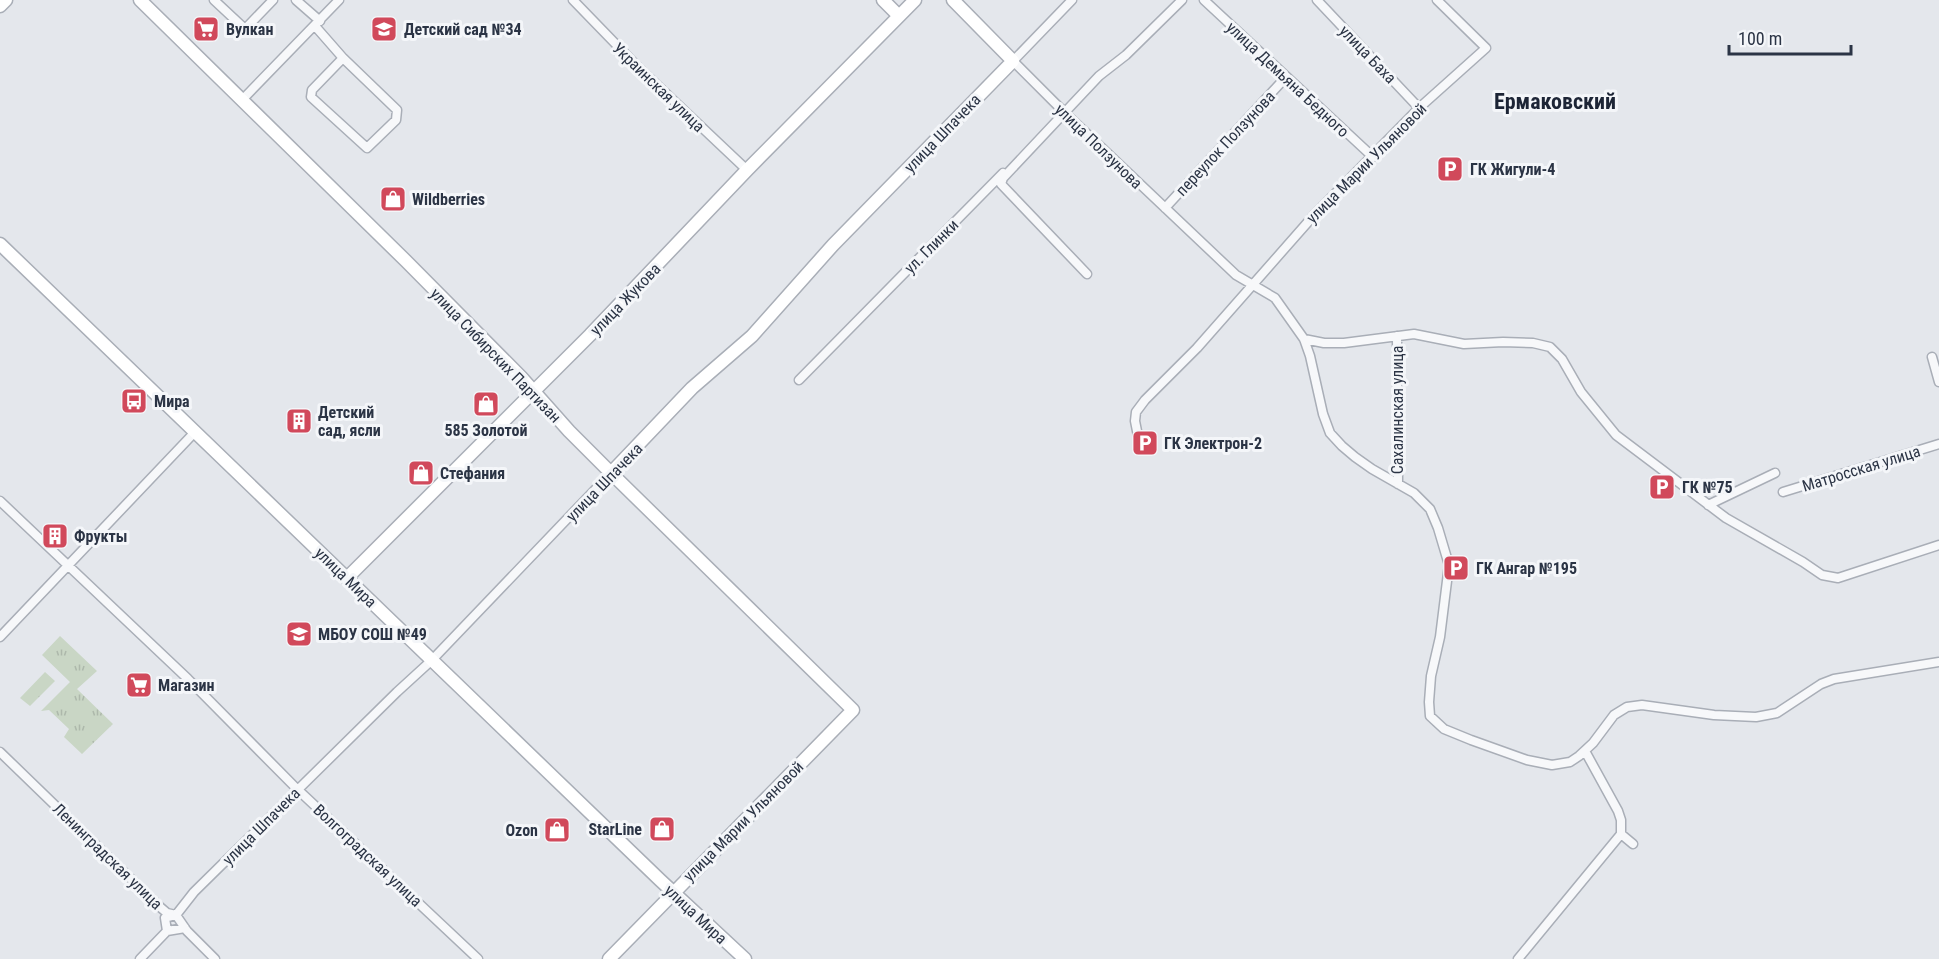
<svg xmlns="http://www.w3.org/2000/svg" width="1939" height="959" viewBox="0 0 1939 959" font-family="'Roboto Condensed',sans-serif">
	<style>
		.park { fill: url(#park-tufts) }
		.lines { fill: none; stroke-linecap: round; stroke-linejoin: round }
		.street-casing { stroke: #a9aeb7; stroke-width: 11 }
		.secondary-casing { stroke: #a9aeb7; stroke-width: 15 }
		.street { stroke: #f7f8fa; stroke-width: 8 }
		.secondary { stroke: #fff; stroke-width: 12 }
		.labels { text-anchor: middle; stroke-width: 6; stroke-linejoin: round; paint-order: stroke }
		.poi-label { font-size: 16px; font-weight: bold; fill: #2b3445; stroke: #f4f6f9; text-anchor: start }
		.street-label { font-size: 16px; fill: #2b3445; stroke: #f4f6f9 }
		.district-label { font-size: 22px; font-weight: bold; fill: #1d2536; stroke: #f4f6f9 }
	</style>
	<defs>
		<pattern id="park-tufts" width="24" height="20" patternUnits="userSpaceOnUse" patternTransform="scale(1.5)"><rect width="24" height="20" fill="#c9d6c5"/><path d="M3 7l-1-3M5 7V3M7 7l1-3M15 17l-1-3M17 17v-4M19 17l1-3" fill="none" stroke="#adb8ab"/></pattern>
	</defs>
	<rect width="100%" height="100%" fill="#e4e7ec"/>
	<path class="park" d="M 60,636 L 97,671 L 77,689 L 113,724 L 82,754 L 64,737 L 69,729 L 49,710 L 41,711 L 70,682 L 42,655 Z
		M 45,672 L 55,681 L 30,706 L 20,698 Z"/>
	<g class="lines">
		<defs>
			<path id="street" d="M 214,0 L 245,29 L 273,0
				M 296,0 L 320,21
				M 573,0 L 638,67 L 747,170
				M 1072,0 L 1013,61 L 1064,112 L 1236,275 L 1275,298 L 1304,339 L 1310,356 L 1323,414 L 1330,433 L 1342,446 L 1355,457 L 1372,469 L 1414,493 L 1430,509 L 1438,528 L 1449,565 L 1440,637 L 1431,676 L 1429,702 L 1430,716 L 1444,729 L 1471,740 L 1527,760 L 1552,765 L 1570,762 L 1579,756 L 1593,743 L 1614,715 L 1627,707 L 1642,705 L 1714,715 L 1756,717 L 1777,713 L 1821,684 L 1834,679 L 1939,662
				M 1204,0 L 1373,157
				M 1317,0 L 1419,108
				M 315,26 L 343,58 L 397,110 L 396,120 L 367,148 L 311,97 L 312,90 L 343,58
				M 241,101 L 339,0
				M 1165,208 L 1286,77
				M 1087,274 L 1001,184 L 1003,178 L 1099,76 L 1126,55 L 1182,0
				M 1397,336 L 1398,484
				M 1304,339 L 1324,343 L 1344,343 L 1414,334 L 1464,344 L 1503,342 L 1533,343 L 1550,347 L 1562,359 L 1581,392 L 1616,435 L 1726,518 L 1803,562 L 1822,575 L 1838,578 L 1939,545
				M 1932,357 L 1939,382
				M 799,380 L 1003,173
				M 1139,441 L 1135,421 L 1136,412 L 1145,400 L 1197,348 L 1315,214 L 1419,108 L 1486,48 L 1437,0
				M 1783,492 L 1939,444
				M 0,501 L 188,679 L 295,787 L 478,959
				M 1708,505 L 1775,473
				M 0,637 L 194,433
				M 0,752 L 160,907 L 167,913 L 176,915 L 187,931 L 215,959
				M 1621,834 L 1633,844
				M 167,931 L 185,928
				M 140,959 L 167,931 L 165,918 L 176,915 L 194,892 L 397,692 L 432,660 L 611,473
				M 1518,959 L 1621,834 L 1621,820 L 1618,811 L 1585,751"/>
			<path id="secondary" d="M 140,0 L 406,261 L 521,377 L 569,431 L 611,473 L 853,710 L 609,959
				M 883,0 L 898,15
				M 0,6 L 6,0
				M 0,244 L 660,880 L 745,959
				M 611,473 L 692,388 L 752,336 L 833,245 L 1013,61 L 953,0
				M 347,578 L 590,335 L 747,170 L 915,0"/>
		</defs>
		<use href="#street" class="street-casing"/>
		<use href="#secondary" class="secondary-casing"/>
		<use href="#street" class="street"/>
		<use href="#secondary" class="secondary"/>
	</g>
	<defs>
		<symbol id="supermarket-square" viewBox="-11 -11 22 22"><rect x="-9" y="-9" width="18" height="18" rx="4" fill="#d1495b" stroke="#f4f6f9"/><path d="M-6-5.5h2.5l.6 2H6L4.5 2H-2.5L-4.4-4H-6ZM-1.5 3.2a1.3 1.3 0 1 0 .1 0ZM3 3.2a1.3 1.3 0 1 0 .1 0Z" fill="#fff"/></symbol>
		<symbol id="school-square" viewBox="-11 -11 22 22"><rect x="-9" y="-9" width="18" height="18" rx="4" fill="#d1495b" stroke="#f4f6f9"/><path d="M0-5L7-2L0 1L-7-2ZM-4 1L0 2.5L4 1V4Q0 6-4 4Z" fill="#fff"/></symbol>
		<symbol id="parking-square" viewBox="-11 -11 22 22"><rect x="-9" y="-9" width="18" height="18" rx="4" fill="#d1495b" stroke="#f4f6f9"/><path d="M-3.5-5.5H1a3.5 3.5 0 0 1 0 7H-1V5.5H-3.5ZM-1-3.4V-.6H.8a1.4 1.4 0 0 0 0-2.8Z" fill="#fff"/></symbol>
		<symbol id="shop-square" viewBox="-11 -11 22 22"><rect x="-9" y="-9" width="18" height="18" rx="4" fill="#d1495b" stroke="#f4f6f9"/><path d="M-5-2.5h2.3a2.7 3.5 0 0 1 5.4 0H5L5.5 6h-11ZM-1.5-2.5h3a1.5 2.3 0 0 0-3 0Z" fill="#fff"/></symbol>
		<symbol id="bus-square" viewBox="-11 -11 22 22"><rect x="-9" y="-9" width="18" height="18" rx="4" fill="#d1495b" stroke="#f4f6f9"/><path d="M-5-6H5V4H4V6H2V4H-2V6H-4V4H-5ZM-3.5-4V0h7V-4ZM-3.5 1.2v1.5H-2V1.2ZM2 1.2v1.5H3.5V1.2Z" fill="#fff"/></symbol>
		<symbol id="building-square" viewBox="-11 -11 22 22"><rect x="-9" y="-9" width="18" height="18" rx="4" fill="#d1495b" stroke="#f4f6f9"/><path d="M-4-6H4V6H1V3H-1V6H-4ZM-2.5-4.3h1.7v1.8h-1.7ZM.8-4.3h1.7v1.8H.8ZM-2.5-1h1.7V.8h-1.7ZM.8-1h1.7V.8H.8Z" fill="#fff"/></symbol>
	</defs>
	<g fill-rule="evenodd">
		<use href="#supermarket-square" x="191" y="14" width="30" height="30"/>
		<use href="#school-square" x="369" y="14" width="30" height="30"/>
		<use href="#parking-square" x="1435" y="154" width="30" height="30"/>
		<use href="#shop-square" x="378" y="184" width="30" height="30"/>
		<use href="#bus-square" x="119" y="386" width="30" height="30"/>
		<use href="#shop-square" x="471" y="389" width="30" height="30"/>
		<use href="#building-square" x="284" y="406" width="30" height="30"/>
		<use href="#parking-square" x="1130" y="428" width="30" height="30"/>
		<use href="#shop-square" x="406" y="458" width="30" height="30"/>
		<use href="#parking-square" x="1647" y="472" width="30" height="30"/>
		<use href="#building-square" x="40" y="521" width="30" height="30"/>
		<use href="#parking-square" x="1441" y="553" width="30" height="30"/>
		<use href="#school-square" x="284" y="619" width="30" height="30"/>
		<use href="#supermarket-square" x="124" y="670" width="30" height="30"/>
		<use href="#shop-square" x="647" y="814" width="30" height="30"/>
		<use href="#shop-square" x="542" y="815" width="30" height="30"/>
	</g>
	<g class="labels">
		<g class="poi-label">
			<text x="226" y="35">Вулкан</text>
			<text x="404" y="35">Детский сад №34</text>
			<text x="1470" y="175">ГК Жигули-4</text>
			<text x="412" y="205">Wildberries</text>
			<text x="154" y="407">Мира</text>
			<text x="318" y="418">Детский<tspan x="318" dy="18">сад, ясли</tspan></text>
			<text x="486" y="436" text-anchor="middle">585 Золотой</text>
			<text x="1164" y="449">ГК Электрон-2</text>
			<text x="440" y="479">Стефания</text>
			<text x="1682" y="493">ГК №75</text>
			<text x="74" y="542">Фрукты</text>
			<text x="1476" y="574">ГК Ангар №195</text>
			<text x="318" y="640">МБОУ СОШ №49</text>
			<text x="158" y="691">Магазин</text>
			<text x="642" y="835" text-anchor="end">StarLine</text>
			<text x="538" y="836" text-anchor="end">Ozon</text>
		</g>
		<g class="street-label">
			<text transform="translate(1368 54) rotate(46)" y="6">улица Баха</text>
			<text transform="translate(1288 79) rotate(43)" y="6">улица Демьяна Бедного</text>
			<text transform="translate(659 87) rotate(44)" y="6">Украинская улица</text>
			<text transform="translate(942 133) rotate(-46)" y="6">улица Шпачека</text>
			<text transform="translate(1225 143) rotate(-47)" y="6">переулок Ползунова</text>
			<text transform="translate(1099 146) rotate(44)" y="6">улица Ползунова</text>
			<text transform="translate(1366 163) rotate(-45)" y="6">улица Марии Ульяновой</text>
			<text transform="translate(931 246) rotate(-45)" y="6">ул. Глинки</text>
			<text transform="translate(625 299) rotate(-46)" y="6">улица Жукова</text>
			<text transform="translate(496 355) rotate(46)" y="6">улица Сибирских Партизан</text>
			<text transform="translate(1397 410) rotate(-90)" y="6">Сахалинская улица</text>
			<text transform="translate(1861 468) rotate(-17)" y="6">Матросская улица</text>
			<text transform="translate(604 482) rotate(-46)" y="6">улица Шпачека</text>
			<text transform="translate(346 577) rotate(44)" y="6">улица Мира</text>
			<text transform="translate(743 821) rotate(-45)" y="6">улица Марии Ульяновой</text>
			<text transform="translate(261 826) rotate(-45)" y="6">улица Шпачека</text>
			<text transform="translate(368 855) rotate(43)" y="6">Волгоградская улица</text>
			<text transform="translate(108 856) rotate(44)" y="6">Ленинградская улица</text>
			<text transform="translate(696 914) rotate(43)" y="6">улица Мира</text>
		</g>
		<g class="district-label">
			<text x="1555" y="109">Ермаковский</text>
		</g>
	</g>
	<path d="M1729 45v9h122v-9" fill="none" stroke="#2b3445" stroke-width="3"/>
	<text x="1738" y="45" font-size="18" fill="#2b3445" stroke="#f4f6f9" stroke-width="4.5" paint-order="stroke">100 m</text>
</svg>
